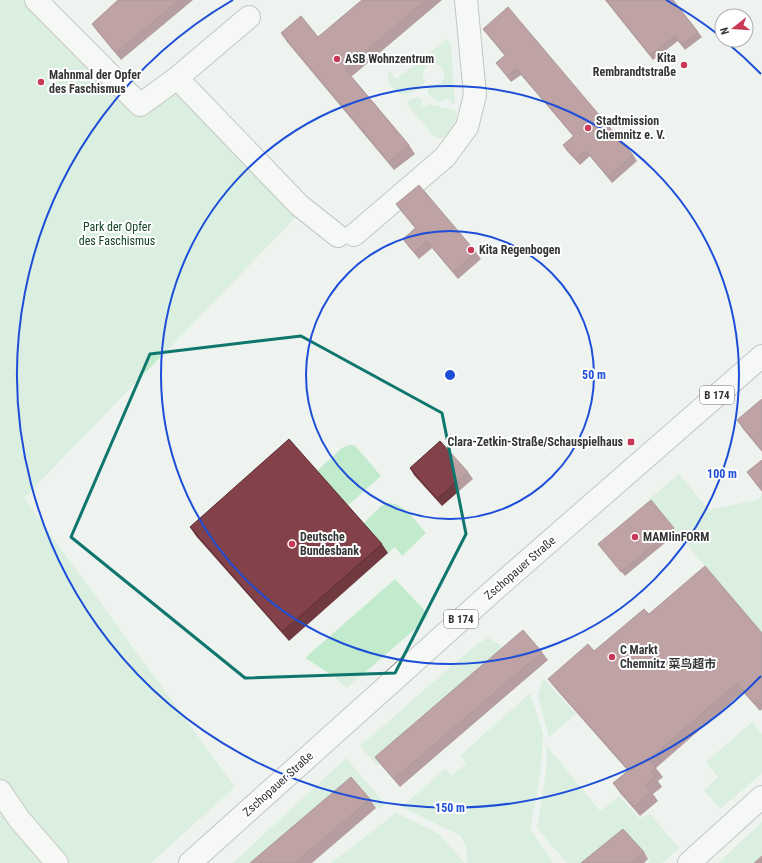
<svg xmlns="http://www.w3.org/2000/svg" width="762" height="863" viewBox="0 0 762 863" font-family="'Roboto Condensed','Noto Sans SC',sans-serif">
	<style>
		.green { fill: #c1ebcc }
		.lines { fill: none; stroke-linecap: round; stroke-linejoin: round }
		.minor-casing { stroke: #8f9490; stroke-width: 24 }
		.major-casing { stroke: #8f9490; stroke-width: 24 }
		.minor { stroke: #fff; stroke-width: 22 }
		.major { stroke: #fff; stroke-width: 22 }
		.wall { fill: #713940 }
		.building { fill: #83424a; stroke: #5c2e34 }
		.marked { fill: none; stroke: #0f766e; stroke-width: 3; stroke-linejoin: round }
		.ring { fill: none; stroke: #1d4ed8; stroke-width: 2 }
		.poi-dot { fill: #c93956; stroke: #fff; stroke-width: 1.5 }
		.labels { text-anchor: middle; stroke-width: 4; stroke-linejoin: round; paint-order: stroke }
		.shield { fill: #fff; stroke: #707271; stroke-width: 1 }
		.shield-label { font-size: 11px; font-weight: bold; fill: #333534 }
		.poi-label { font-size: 12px; font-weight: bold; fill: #333534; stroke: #fff; text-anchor: start }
		.park-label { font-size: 12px; fill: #134225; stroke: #fff }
		.street-label { font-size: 12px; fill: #333534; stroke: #fff }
		.centre { fill: #1d4ed8; stroke: #fff; stroke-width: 2 }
		.ring-label { font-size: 12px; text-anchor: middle; font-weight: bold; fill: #1d4ed8; stroke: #fff; stroke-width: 4; stroke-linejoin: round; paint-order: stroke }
	</style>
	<rect width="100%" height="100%" fill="#eef3ef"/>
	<path class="green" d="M 0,0 L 22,0 L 42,18 L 138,118 L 174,89 L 301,212 L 24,498 L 235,787 L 151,863 L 0,863 Z
		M 447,39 L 451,44 L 455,104 L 451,103 L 450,99 L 443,99 L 443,102 L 437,102 L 428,94 L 428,88 L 431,84 L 433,86 L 441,83 L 445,75 C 442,66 438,63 429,64 L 423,71 L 423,78 L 426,81 C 420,87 412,94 404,94 C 393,94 385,79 389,70 L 396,79 Z
		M 417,97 L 423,100 L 421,104 L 425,108 L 429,104 L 455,110 L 457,114 C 455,124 448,140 436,138 L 406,104 L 409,100 Z
		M 349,445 L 354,445 L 358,449 L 381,476 L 347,506 L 317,471 L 342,448 Z
		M 679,474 L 709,510 L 756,500 L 762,495 L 762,635 L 649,499 Z
		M 388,503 C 405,503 415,521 426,533 L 402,556 L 395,547 L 388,553 L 363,524 L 381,506 Z
		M 395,579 L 430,616 L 347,688 L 335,677 L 305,658 Z
		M 488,638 L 499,644 L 507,654 L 378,766 L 360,746 L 477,644 Z
		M 543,678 L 576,714 L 549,737 L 538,696 Z
		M 530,693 L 543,734 L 541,770 L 530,829 L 553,863 L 467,863 L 466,847 L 461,836 L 402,807 L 445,769 L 451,776 L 466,764 L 461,755 Z
		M 752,722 L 762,734 L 762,773 L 720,809 L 704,790 L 718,777 L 706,762 Z
		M 547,746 L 600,811 L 619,796 L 639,818 L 650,814 L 679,848 L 662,863 L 647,863 L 650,860 L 628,834 L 609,849 L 587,863 L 567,863 L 537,828 L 546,772 Z
		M 346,758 L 385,804 L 379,809 L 355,782 L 261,863 L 233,863 Z
		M 396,813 L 439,834 L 465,863 L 331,863 Z
		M 762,822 L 762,863 L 718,863 Z"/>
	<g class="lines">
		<defs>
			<path id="minor" d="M 36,0 L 140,105 L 177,78 L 249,17
				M 177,78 L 299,205 L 338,236
				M 354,235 L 445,157 L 467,127 L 475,95 L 466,0
				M 0,791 L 19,819 L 57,863
				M 689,863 L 762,797"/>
			<path id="major" d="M 190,863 L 494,590 L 762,356"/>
		</defs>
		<use href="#minor" class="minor-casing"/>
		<use href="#major" class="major-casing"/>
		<use href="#minor" class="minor"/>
		<use href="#major" class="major"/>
	</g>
	<path class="wall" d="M 118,0 L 193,0 L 121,60 L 97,31 L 92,24 Z
		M 362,0 L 442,0 L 351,77 L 409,145 L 415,154 L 394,170 L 287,42 L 281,33 L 318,37 Z
		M 605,0 L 673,0 L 702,37 L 685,50 L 678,41 L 653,60 Z
		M 483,29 L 633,155 L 637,161 L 612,183 L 590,156 L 580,165 L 567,151 L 563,145 L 573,136 L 521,75 L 511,82 L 496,63 L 505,56 Z
		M 396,204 L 476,252 L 481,259 L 458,279 L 432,248 L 419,259 L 408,246 L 403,239 L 415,228 L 401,211 Z
		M 762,399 L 762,452 L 743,429 L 737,420 Z
		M 762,460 L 762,492 L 747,472 Z
		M 410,468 L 468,472 L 473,479 L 442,506 L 414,475 Z
		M 190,527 L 382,544 L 388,553 L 289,641 L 196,536 Z
		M 674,528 L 677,533 L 625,576 L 598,544 Z
		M 649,614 L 762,633 L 762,709 L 760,711 L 743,692 L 656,768 L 663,777 L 658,781 L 662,787 L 653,794 L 658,801 L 640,816 L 620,793 L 613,783 L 628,771 L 555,688 L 548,679 L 594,651 Z
		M 542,652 L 548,660 L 400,787 L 381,765 L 375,757 Z
		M 370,799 L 376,808 L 312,863 L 250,863 Z
		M 644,852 L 648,859 L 644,863 L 581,863 Z"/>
	<path class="building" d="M 118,0 L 179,0 L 116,53 L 92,24 Z
		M 362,0 L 426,0 L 345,69 L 409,145 L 389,162 L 281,33 L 301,16 L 318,37 Z
		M 606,0 L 673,0 L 698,32 L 682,45 L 675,36 L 650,55 Z
		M 508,7 L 633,155 L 608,177 L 586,151 L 576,159 L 563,145 L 574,136 L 517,69 L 507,76 L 496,63 L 505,55 L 483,29 Z
		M 419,185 L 476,252 L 453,272 L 427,241 L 414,252 L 403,239 L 416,228 L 396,204 Z
		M 762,399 L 762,450 L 737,420 Z
		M 289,439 L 382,544 L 282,632 L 190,527 Z
		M 440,441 L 468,472 L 437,499 L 410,468 Z
		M 762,460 L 762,483 L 758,486 L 747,472 Z
		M 651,500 L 674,528 L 621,572 L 598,544 Z
		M 705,566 L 762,633 L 762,706 L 756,699 L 753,702 L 737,683 L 649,759 L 656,768 L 651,772 L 655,777 L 646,785 L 651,792 L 634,807 L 613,783 L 629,770 L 548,679 L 588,644 L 594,651 L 644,609 L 649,614 Z
		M 523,630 L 542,652 L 394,779 L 375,757 Z
		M 351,777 L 370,799 L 295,863 L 250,863 Z
		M 623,829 L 644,852 L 631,863 L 581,863 Z
		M 762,856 L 762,863 L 754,863 Z"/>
	<path d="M0 0H762V863H0ZM 301,336 L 442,413 L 466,534 L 395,673 L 245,678 L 71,537 L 150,354 Z" fill="#eef3ef" fill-opacity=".55" fill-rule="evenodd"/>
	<path class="marked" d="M 301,336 L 442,413 L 466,534 L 395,673 L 245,678 L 71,537 L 150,354 Z"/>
	<g class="ring">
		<circle cx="450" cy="375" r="144"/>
		<circle cx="450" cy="375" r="289"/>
		<path d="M761 676A433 433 0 1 1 233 0M666 0A433 433 0 0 1 720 36M725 41A433 433 0 0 1 761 74"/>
	</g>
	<g class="poi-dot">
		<circle cx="337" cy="59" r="4"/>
		<circle cx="684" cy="65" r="4"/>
		<circle cx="41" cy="82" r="4"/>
		<circle cx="588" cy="128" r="4"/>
		<circle cx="471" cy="250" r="4"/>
		<rect x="627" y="438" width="8" height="8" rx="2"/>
		<circle cx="635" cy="537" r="4"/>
		<circle cx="292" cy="544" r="4"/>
		<circle cx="612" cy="657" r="4"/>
	</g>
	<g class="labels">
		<g class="shield">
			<rect x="700" y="386" width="34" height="18" rx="3"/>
			<rect x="444" y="610" width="34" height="18" rx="3"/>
		</g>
		<g class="shield-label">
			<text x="717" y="399">B 174</text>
			<text x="461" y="623">B 174</text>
		</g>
		<g class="poi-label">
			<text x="676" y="62" text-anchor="end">Kita<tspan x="676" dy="14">Rembrandtstraße</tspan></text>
			<text x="345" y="63">ASB Wohnzentrum</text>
			<text x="49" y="79">Mahnmal der Opfer<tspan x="49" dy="14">des Faschismus</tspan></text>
			<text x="596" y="125">Stadtmission<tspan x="596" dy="14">Chemnitz e. V.</tspan></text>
			<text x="479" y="254">Kita Regenbogen</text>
			<text x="623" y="446" text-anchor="end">Clara-Zetkin-Straße/Schauspielhaus</text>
			<text x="300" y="541">Deutsche<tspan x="300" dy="14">Bundesbank</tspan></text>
			<text x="643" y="541">MAMIinFORM</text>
			<text x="620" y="654">C Markt<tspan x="620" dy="14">Chemnitz 菜鸟超市</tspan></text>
		</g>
		<g class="park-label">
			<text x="117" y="231">Park der Opfer<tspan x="117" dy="14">des Faschismus</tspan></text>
		</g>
		<g class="street-label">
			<text transform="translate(520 568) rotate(-41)" y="4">Zschopauer Straße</text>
			<text transform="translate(278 784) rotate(-42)" y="4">Zschopauer Straße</text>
		</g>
	</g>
	<circle cx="450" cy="375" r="6" class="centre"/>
	<g class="ring-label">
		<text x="594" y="379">50 m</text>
		<text x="722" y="478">100 m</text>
		<text x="450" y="812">150 m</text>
	</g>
	<g transform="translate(734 28) rotate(253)"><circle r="19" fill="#ffffff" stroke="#adaeae"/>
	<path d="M0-3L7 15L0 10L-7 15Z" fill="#c93956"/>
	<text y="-6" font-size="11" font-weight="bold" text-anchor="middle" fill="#333534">N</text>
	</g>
</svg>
